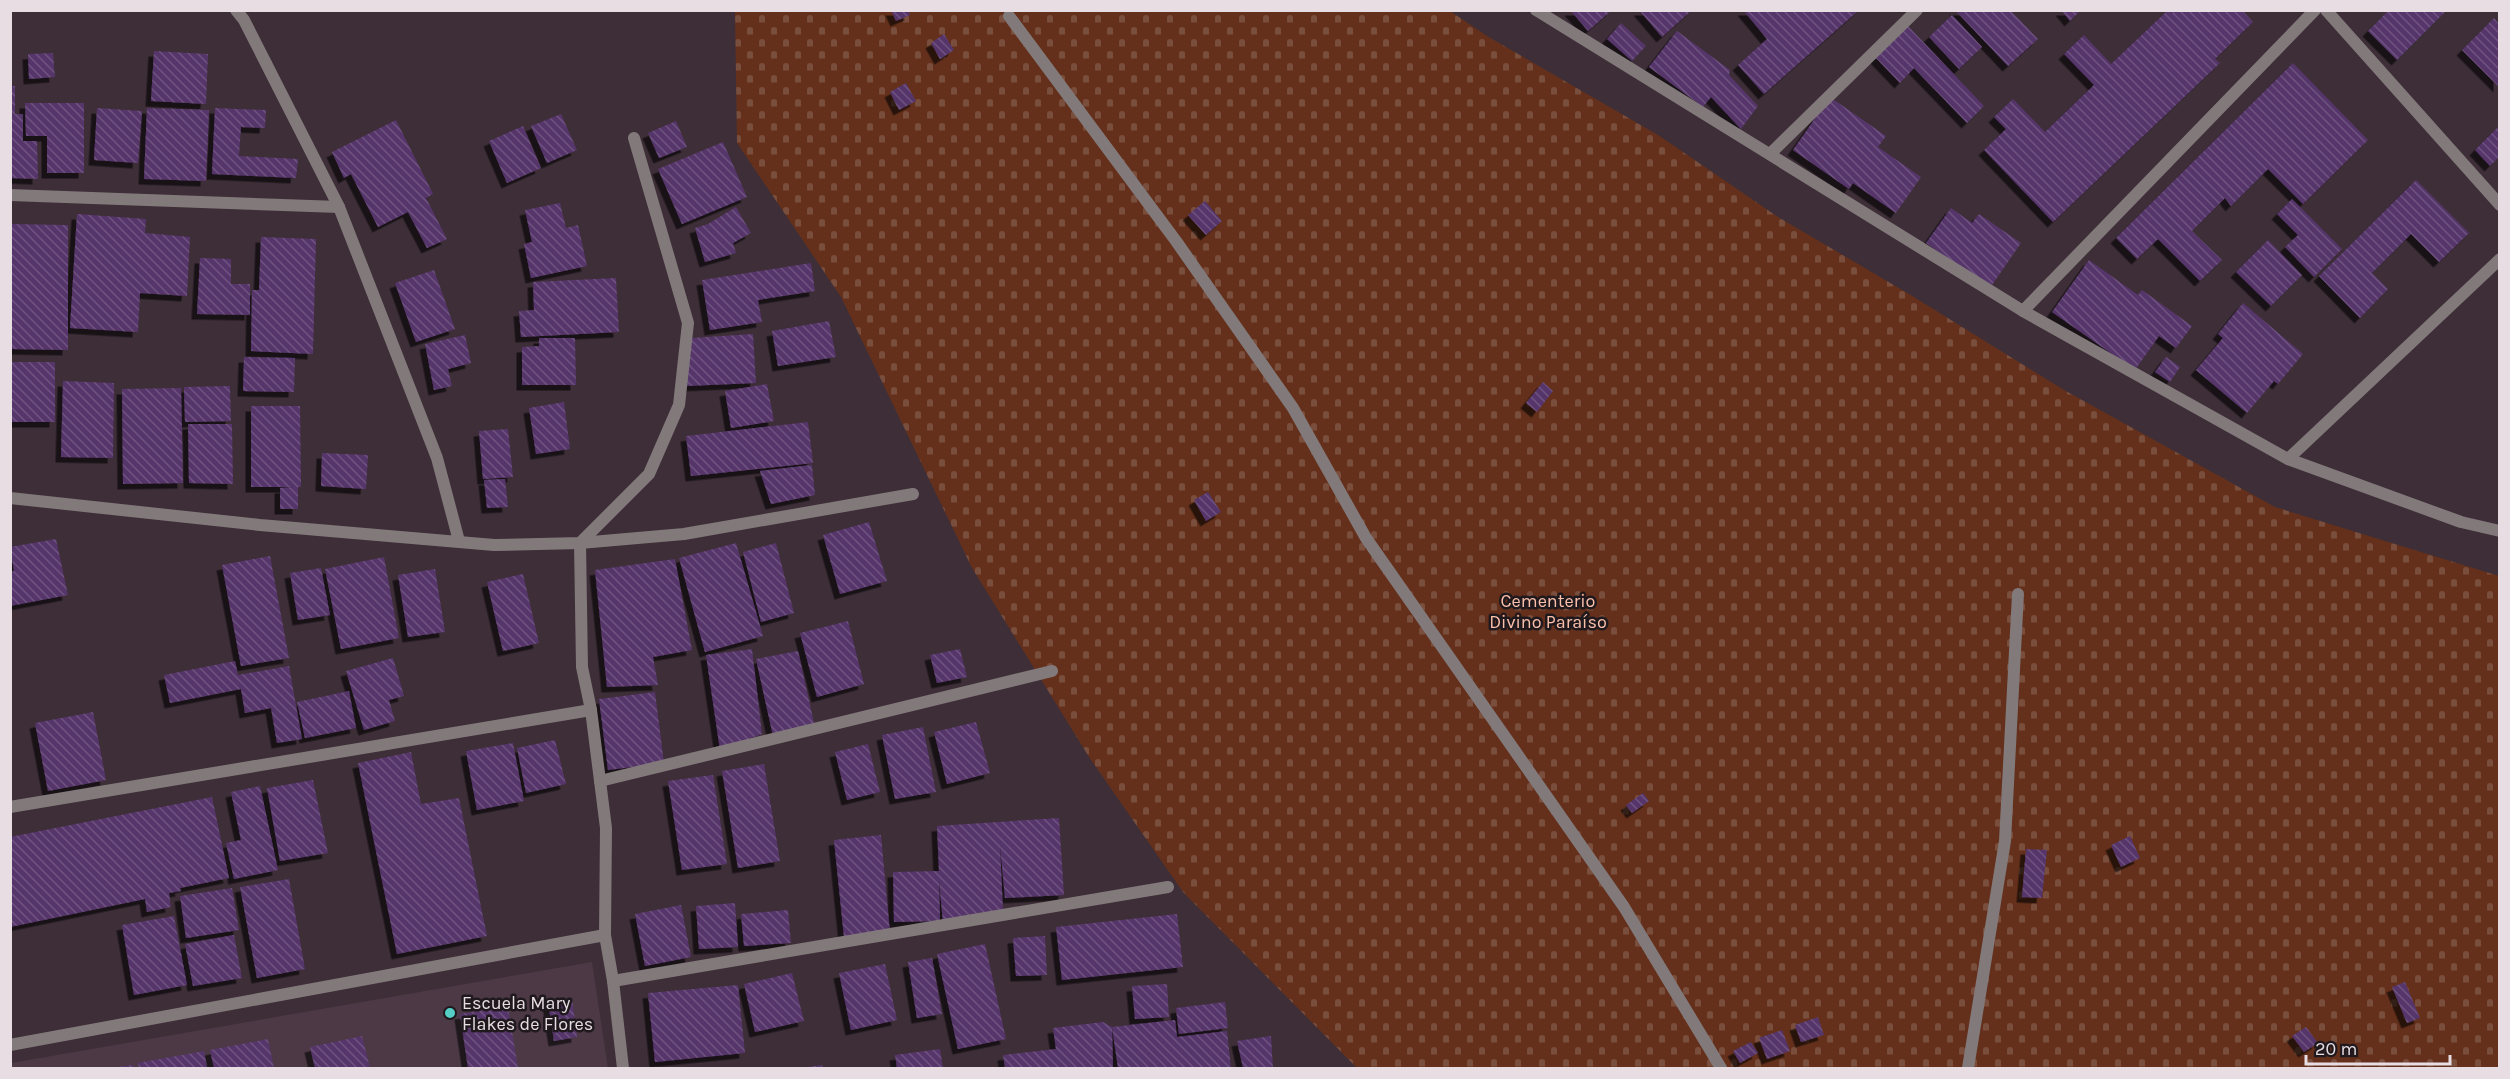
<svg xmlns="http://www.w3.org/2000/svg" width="2510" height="1079" font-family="Karla,sans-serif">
<defs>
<pattern id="cemetery-stones" width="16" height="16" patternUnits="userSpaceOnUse" patternTransform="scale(1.5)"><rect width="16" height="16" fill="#64301b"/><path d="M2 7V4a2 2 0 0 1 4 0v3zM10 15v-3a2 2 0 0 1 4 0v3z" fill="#7a4e3c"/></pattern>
<pattern id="building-back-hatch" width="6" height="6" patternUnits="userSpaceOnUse" patternTransform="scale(1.5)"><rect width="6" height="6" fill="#56356b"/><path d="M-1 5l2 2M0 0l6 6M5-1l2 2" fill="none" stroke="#6e5280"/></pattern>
<filter id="shadow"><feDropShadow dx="-5.5" dy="5.5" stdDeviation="0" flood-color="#0009"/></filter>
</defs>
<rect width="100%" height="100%" fill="#3d2e37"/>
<!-- built -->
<path fill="#4c3945" d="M592,962L608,1068H11V1063Z"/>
<!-- cemetery -->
<path fill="url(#cemetery-stones)" d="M735,11H1450L1487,36L1658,135L1778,217L1909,294L2064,390L2275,507L2499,576V1068H1357L1183,892L1089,757L972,568L841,297L737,143Z"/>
<!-- building -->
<g fill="url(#building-back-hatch)" filter="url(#shadow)">
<path d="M891,10H908L910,15L896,21Z"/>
<path d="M1570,10H1612L1588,31Z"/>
<path d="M1639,10H1692L1662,37Z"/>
<path d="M1743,10H1859L1764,94L1738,65L1767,39Z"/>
<path d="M1955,10H2010L2038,39L2008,66Z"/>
<path d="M2061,10H2081L2070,21Z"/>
<path d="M2168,10L2172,13L2175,10H2242L2253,22L2215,59L2220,63L2053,222L1984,150L2006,129L1994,117L2013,99L2045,132L2094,85L2064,54L2084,35L2111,64Z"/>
<path d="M2389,10H2443L2445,12L2397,60L2368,31Z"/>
<path d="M1952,15L1982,47L1959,69L1929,37Z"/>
<path d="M2494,18L2499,24V87L2462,50Z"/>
<path d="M1621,23L1646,46L1632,61L1607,39Z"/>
<path d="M1908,26L1984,106L1967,123L1914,68L1900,83L1875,57Z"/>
<path d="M1677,31L1730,70L1729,75L1758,106L1741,129L1711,97L1703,107L1649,67Z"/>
<path d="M944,34L954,50L940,59L931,43Z"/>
<path d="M154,51L208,54L206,104L151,101Z"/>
<path d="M53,53L55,77L29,79L28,54Z"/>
<path d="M2293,63L2368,140L2303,204L2268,169L2231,206L2225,198L2192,231L2222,260L2200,281L2158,239L2137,259L2116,238Z"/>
<path d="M906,83L916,101L899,110L890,92Z"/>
<path d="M10,86H15V114H23V141H37L38,179L10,178Z"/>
<path d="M1830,97L1886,136L1878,147L1921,177L1896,213L1853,183L1849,189L1793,150Z"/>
<path d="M25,103H84V173H47V136H26Z"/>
<path d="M97,108L142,111L138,163L94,160Z"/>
<path d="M147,108L209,110L206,181L144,179Z"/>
<path d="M215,108L266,110L265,128L241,127L239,156L298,159L296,178L212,174Z"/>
<path d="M561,114L577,150L547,163L531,126Z"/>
<path d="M396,120L433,194L426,198L447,239L427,248L408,212L378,227L351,174L344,178L332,152Z"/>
<path d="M676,121L687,147L659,158L648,133Z"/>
<path d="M523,126L541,168L507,183L489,141Z"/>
<path d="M2499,126V157L2490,166L2475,150Z"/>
<path d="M723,142L747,197L682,224L658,169Z"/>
<path d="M2416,180L2469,233L2439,262L2411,234L2372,273L2388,289L2360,318L2319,276Z"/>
<path d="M2292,199L2342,249L2314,277L2285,247L2298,235L2277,214Z"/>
<path d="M1205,201L1222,221L1206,235L1188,215Z"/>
<path d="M560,203L566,228L578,225L587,266L531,278L524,244L532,242L525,210Z"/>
<path d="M736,207L751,233L733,243L736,253L705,262L695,228L708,224Z"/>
<path d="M1951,208L1972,223L1979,214L2021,243L1990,288L1926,243Z"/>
<path d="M77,214L146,219L145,233L190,237L187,296L140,293L138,332L70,328Z"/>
<path d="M10,224L68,225V350L10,349Z"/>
<path d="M261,237L316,239L313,354L251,351L252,290H259Z"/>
<path d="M2268,240L2302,275L2271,306L2236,272Z"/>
<path d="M200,258L231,259V284H250V315L197,314Z"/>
<path d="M2089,260L2138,295L2142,290L2192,326L2176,348L2159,336L2135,370L2052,312Z"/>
<path d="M811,263L815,291L758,300L762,322L710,330L702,280Z"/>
<path d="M434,270L455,329L416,342L395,283Z"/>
<path d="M616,278L619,332L521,337L519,311L534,310L533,282Z"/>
<path d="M2243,303L2303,354L2278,384L2274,381L2247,413L2196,370L2223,338L2218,334Z"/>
<path d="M829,321L836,357L778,366L772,331Z"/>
<path d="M753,334L756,383L686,386L691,338Z"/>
<path d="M465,335L471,363L448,369L452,386L434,390L425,344Z"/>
<path d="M539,338H575L576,385H522V347L539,346Z"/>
<path d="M244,357L295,358L294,392L243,391Z"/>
<path d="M2166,357L2180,367L2170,382L2155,372Z"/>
<rect x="12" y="362" width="43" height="60"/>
<path d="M63,381L114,383L113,458L61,457Z"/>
<path d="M1543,382L1553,391L1537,412L1526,403Z"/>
<path d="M767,384L774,421L731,428L725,391Z"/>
<path d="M230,386L231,421L185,422L184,387Z"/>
<path d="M181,388L183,483L123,484L122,389Z"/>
<path d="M564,402L570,449L536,454L529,408Z"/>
<path d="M251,406H300L301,487H298V509H280V488L294,487H251Z"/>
<path d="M808,422L813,463L691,476L686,436Z"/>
<path d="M188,424H232L233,484L189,483Z"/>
<path d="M508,429L513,477L483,479L479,431Z"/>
<path d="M322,453L368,455L366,489L321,486Z"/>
<path d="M812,465L815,495L771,504L760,471Z"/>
<path d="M505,479L508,507L487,508L484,480Z"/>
<path d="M1208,492L1221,512L1206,521L1194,500Z"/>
<path d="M869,522L887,581L840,594L823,535Z"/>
<path d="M56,539L68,595L10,606V572L14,571L10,547Z"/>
<path d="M736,543L763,636L705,652L679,558Z"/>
<path d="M776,543L794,613L761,622L743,552Z"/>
<path d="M270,556L289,658L241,666L222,565Z"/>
<path d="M384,557L399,638L341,649L325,569Z"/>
<path d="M675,559L692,650L653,657L658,685L607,687L595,570Z"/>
<path d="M321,568L330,615L298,620L290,573Z"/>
<path d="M435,569L445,632L408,637L398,575Z"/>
<path d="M523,574L539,643L503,651L487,582Z"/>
<path d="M848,621L864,684L817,697L800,633Z"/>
<path d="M752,649L762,734L720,750L706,655Z"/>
<path d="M960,649L967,677L937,683L930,655Z"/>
<path d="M798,651L815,727L773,736L756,659Z"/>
<path d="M393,658L404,696L389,700L395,721L364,730L346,671Z"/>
<path d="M235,661L238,675L289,666L302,739L277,743L271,708L245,713L241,689L170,703L164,675Z"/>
<path d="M349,691L356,728L305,738L297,702Z"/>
<path d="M655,692L664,763L608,770L599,699Z"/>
<path d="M93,712L106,780L48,791L35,723Z"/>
<path d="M976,722L990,773L947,784L934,732Z"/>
<path d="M923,727L936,792L895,799L882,735Z"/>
<path d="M555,740L566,784L526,793L517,748Z"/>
<path d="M513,743L524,801L477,810L466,751Z"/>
<path d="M868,744L880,792L847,800L835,752Z"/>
<path d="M411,752L421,804L459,798L487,936L397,954L358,763Z"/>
<path d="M764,764L780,861L738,868L722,771Z"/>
<path d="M713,775L727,864L682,870L668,781Z"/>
<path d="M313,780L328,853L280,861L267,788Z"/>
<path d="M260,786L278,870L234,879L226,843L241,840L231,792Z"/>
<path d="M1643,793L1649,801L1632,813L1626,805Z"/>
<path d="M212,797L229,878L180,888L181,891L169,893L171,907L147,912L145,899L10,927V837Z"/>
<path d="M1059,818L1064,895L1005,898L1000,845L1003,912L943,923L939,880L940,921L894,922L893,872L939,871L937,826Z"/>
<path d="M881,835L890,933L844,937L834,840Z"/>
<path d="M2130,836L2140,858L2121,867L2111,845Z"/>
<path d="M2026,849L2047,850L2042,898L2022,897Z"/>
<path d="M289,879L305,969L257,978L240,887Z"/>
<path d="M232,888L239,930L186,938L180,896Z"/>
<path d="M735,903L738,947L699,949L696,906Z"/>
<path d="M681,905L691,957L645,966L635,914Z"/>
<path d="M788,910L791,943L744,946L741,914Z"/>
<path d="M1177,914L1183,967L1062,980L1056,927Z"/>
<path d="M174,916L187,985L134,995L122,925Z"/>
<path d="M234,935L242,978L193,986L185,944Z"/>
<path d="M1045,936L1047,975L1016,976L1013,938Z"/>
<path d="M985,944L1006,1039L958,1049L937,954Z"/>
<path d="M932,958L942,1014L917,1018L908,962Z"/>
<path d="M885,964L897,1020L851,1030L839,973Z"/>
<path d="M792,973L804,1021L755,1032L744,984Z"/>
<path d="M2405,982L2420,1018L2407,1023L2392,987Z"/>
<path d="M1167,984L1169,1017L1135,1019L1132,986Z"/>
<path d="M738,985L745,1053L655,1062L648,993Z"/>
<path d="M572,998L577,1037L554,1041L548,1002Z"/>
<path d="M1225,1002L1228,1028L1179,1034L1176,1008Z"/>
<path d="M508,1007L518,1068H468L460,1014Z"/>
<path d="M1818,1017L1824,1035L1801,1042L1795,1025Z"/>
<path d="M1175,1020L1177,1037L1227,1031L1231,1068H1118L1112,1027L1113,1068H1005L1003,1055L1056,1049L1053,1028L1103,1022L1112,1027Z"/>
<path d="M2306,1027L2318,1043L2304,1052L2292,1036Z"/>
<path d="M1782,1030L1790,1051L1767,1059L1759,1038Z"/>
<path d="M362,1036L370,1068H315L310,1047Z"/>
<path d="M1271,1036L1273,1068H1243L1237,1041Z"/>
<path d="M268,1039L274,1068H214L210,1050Z"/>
<path d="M1751,1042L1758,1053L1740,1063L1733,1051Z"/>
<path d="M940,1049L943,1068H897L895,1055Z"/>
<path d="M204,1051L207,1068H139L138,1063Z"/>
<path d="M133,1065L134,1068H118V1067Z"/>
<path d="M822,1065L823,1068H807V1067Z"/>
</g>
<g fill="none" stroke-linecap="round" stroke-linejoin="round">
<!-- service -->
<g stroke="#82797a" stroke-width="12">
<path d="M1009,16L1176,241L1293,408L1366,538L1624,907L1721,1068"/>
<path d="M1968,1068L2005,841L2018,594"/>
</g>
<!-- minor -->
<g stroke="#82797a" stroke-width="12">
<path d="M236,10L244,20L339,207L437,458L459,541"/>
<path d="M1536,10L2023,311L2288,459L2461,522L2500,531"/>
<path d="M2326,10L2500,205"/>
<path d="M1770,154L1917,10"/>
<path d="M10,195L339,207"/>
<path d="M2023,311L2315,10"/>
<path d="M2288,459L2500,259"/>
<path d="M10,498L260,525L494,545L580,543L684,534L913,494"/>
<path d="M600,781L1052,671"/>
<path d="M10,807L591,710"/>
<path d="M605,935L606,828L591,710L582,667L580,543L649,474L679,405L688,323L634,138"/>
<path d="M613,981L1168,887"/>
</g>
<!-- tertiary -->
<path stroke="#82797a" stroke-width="12" d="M10,1045L605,935L613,981L623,1068"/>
</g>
<!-- markers -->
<circle fill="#55cec5" stroke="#1f191d" stroke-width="2" cx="450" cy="1013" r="6"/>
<g text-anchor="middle" stroke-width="5" stroke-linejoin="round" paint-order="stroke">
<!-- park labels -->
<g font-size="18" fill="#fbc0aa" stroke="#1f191d">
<text x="1548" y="607">Cementerio<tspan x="1548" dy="21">Divino Paraíso</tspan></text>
</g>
<!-- poi labels -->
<g font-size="18" fill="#e7dde3" stroke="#1f191d" text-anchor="start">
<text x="462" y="1009">Escuela Mary<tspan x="462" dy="21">Flakes de Flores</tspan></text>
</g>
</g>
<!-- border -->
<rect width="2510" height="1079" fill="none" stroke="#e7dde3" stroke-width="24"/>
<!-- scale -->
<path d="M2306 1055v9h144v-9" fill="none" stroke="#e7dde3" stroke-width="3"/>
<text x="2315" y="1055" font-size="18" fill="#e7dde3" stroke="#1f191d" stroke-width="4.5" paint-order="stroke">20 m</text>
</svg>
